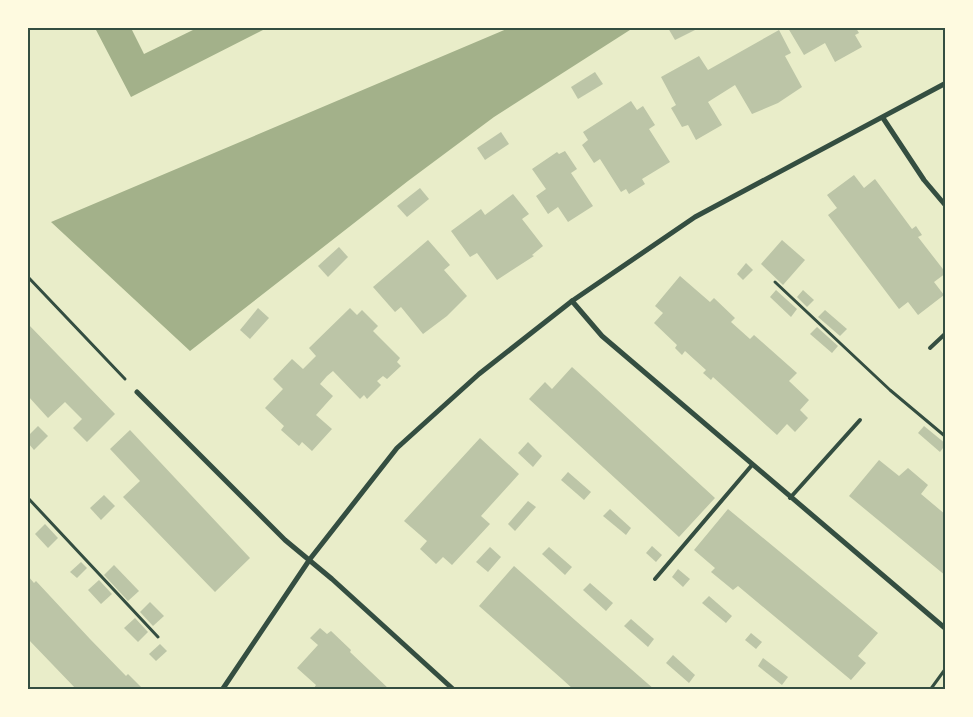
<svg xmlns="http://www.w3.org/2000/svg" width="973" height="717" font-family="'Public Sans',sans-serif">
<rect width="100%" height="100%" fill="#e9edc9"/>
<!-- water -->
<g fill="#a3b18a">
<path d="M95,28H131L144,54L197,28H267L131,97Z"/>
<path d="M509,28H633L494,117L408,181L190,351L51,222Z"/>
</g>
<!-- building -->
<g fill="#bcc5a7">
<path d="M668,28H699L675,40Z"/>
<path d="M788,28H856L859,33L855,35L862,47L835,62L825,43L804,55Z"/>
<path d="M779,30L791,53L785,56L802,87L778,103L752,114L735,85L708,102L722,125L696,140L688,125L682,127L671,108L676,105L661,77L699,56L708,70Z"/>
<path d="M595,72L603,84L578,99L571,87Z"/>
<path d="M631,101L637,110L643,106L655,125L649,129L670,162L642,179L645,184L629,194L626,189L621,192L600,159L594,163L582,145L588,140L583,132Z"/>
<path d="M501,132L509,144L485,160L477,148Z"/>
<path d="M565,151L577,169L571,173L593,206L568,222L558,207L548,214L536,196L546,189L532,169L557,152L559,154Z"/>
<path d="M854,175L864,188L875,179L912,229L916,226L922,235L918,237L946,273L934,282L944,295L918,315L908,302L899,309L828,215L837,208L827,195Z"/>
<path d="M420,188L429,199L407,217L397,206Z"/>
<path d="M513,194L529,214L522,219L543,246L532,255L534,256L497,280L477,253L470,257L451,231L481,209L485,215Z"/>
<path d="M428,240L450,265L444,270L467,296L447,316L423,334L401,307L395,312L373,287Z"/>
<path d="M782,240L805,260L783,285L761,264Z"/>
<path d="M339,247L348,257L328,277L318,266Z"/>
<path d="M746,263L753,270L743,280L737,274Z"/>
<path d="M680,276L710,302L714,298L735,318L731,322L750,339L754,335L797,373L789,381L809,400L800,410L808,418L795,432L787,424L777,435L713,377L711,380L703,373L706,370L685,351L682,355L675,348L677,345L654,323L663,313L655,306Z"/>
<path d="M776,290L797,309L791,317L770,297Z"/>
<path d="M803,290L814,300L807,307L797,297Z"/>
<path d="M258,308L269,318L250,339L240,330Z"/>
<path d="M350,308L357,315L362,310L378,326L373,331L400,358L397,362L401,366L387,379L383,376L377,381L381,385L367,399L364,395L360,399L333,371L327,376L320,384L333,396L316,415L332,429L312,451L302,442L299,446L281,430L284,426L265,408L283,389L273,379L292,359L303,369L316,356L309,348Z"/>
<path d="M825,310L847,329L840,336L818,317Z"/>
<path d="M28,324L115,414L87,442L73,428L82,419L65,402L48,418L28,396Z"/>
<path d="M817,327L838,346L832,353L810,334Z"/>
<path d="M572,367L715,498L679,537L529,399L545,382L552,389Z"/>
<path d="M38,426L48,436L34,450L28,443V436Z"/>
<path d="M924,426L946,444L940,452L918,433Z"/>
<path d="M130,430L250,558L215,592L123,497L140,481L110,449Z"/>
<path d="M480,438L519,474L481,516L490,524L452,565L443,557L436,564L420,549L427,541L404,521Z"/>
<path d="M528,442L542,456L533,467L518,453Z"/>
<path d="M879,460L899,476L908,468L928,485L921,494L946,515V576L849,496Z"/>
<path d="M568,472L591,492L584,500L561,480Z"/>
<path d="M104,495L115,506L101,520L90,508Z"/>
<path d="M528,501L536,507L515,531L508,524Z"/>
<path d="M610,509L631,528L626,535L603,516Z"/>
<path d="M728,509L878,633L858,656L866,663L851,680L738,586L733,590L711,572L715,568L694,550Z"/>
<path d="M45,524L58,538L48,548L35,534Z"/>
<path d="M652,546L662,555L656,562L646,553Z"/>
<path d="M490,547L501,557L488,572L476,562Z"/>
<path d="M549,547L572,567L565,575L542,554Z"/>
<path d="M81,562L87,568L77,578L70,572Z"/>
<path d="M114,565L139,591L128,601L104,575Z"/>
<path d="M514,566L576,621L655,690H574L562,679L479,606Z"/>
<path d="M678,569L690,579L683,587L672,577Z"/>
<path d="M28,576L34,583L36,581L90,639L126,676L128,674L144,690H77L28,639Z"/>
<path d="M99,580L112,594L101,604L88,590Z"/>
<path d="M590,583L613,603L606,611L583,590Z"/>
<path d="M709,596L732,616L726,623L702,603Z"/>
<path d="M150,602L164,616L153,626L140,612Z"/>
<path d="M135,618L148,632L138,642L124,628Z"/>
<path d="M631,619L654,639L648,647L624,626Z"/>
<path d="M320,628L327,634L331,631L351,650L350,652L390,690H317L314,688L316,685L297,668L318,645L310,638Z"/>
<path d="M751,633L762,642L756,649L745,640Z"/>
<path d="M160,644L167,651L156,661L149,654Z"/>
<path d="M673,655L695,675L689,683L666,663Z"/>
<path d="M763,658L788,677L782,685L758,666Z"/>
</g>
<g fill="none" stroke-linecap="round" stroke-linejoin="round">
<!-- path -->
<g stroke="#344e41" stroke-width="3">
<path d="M28,277L125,379"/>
<path d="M775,282L890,390L946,437"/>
<path d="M28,498L158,637"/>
<path d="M930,690L946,668"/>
</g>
<!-- service -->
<g stroke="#344e41" stroke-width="4">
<path d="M930,348L946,333"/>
<path d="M790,498L860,420"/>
<path d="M655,579L752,465"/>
</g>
<!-- minor -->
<g stroke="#344e41" stroke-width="5">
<path d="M883,118L924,180L946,206"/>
<path d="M572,301L602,336L946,629"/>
<path d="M137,392L285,540L332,579L454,690"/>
<path d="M222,690L310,559L397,448L479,374L572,301L695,217L946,83"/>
</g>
</g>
<!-- border -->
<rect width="973" height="717" fill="none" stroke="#fefae0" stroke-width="58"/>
<rect x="29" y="29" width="915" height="659" fill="none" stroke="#344e41" stroke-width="2"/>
</svg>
